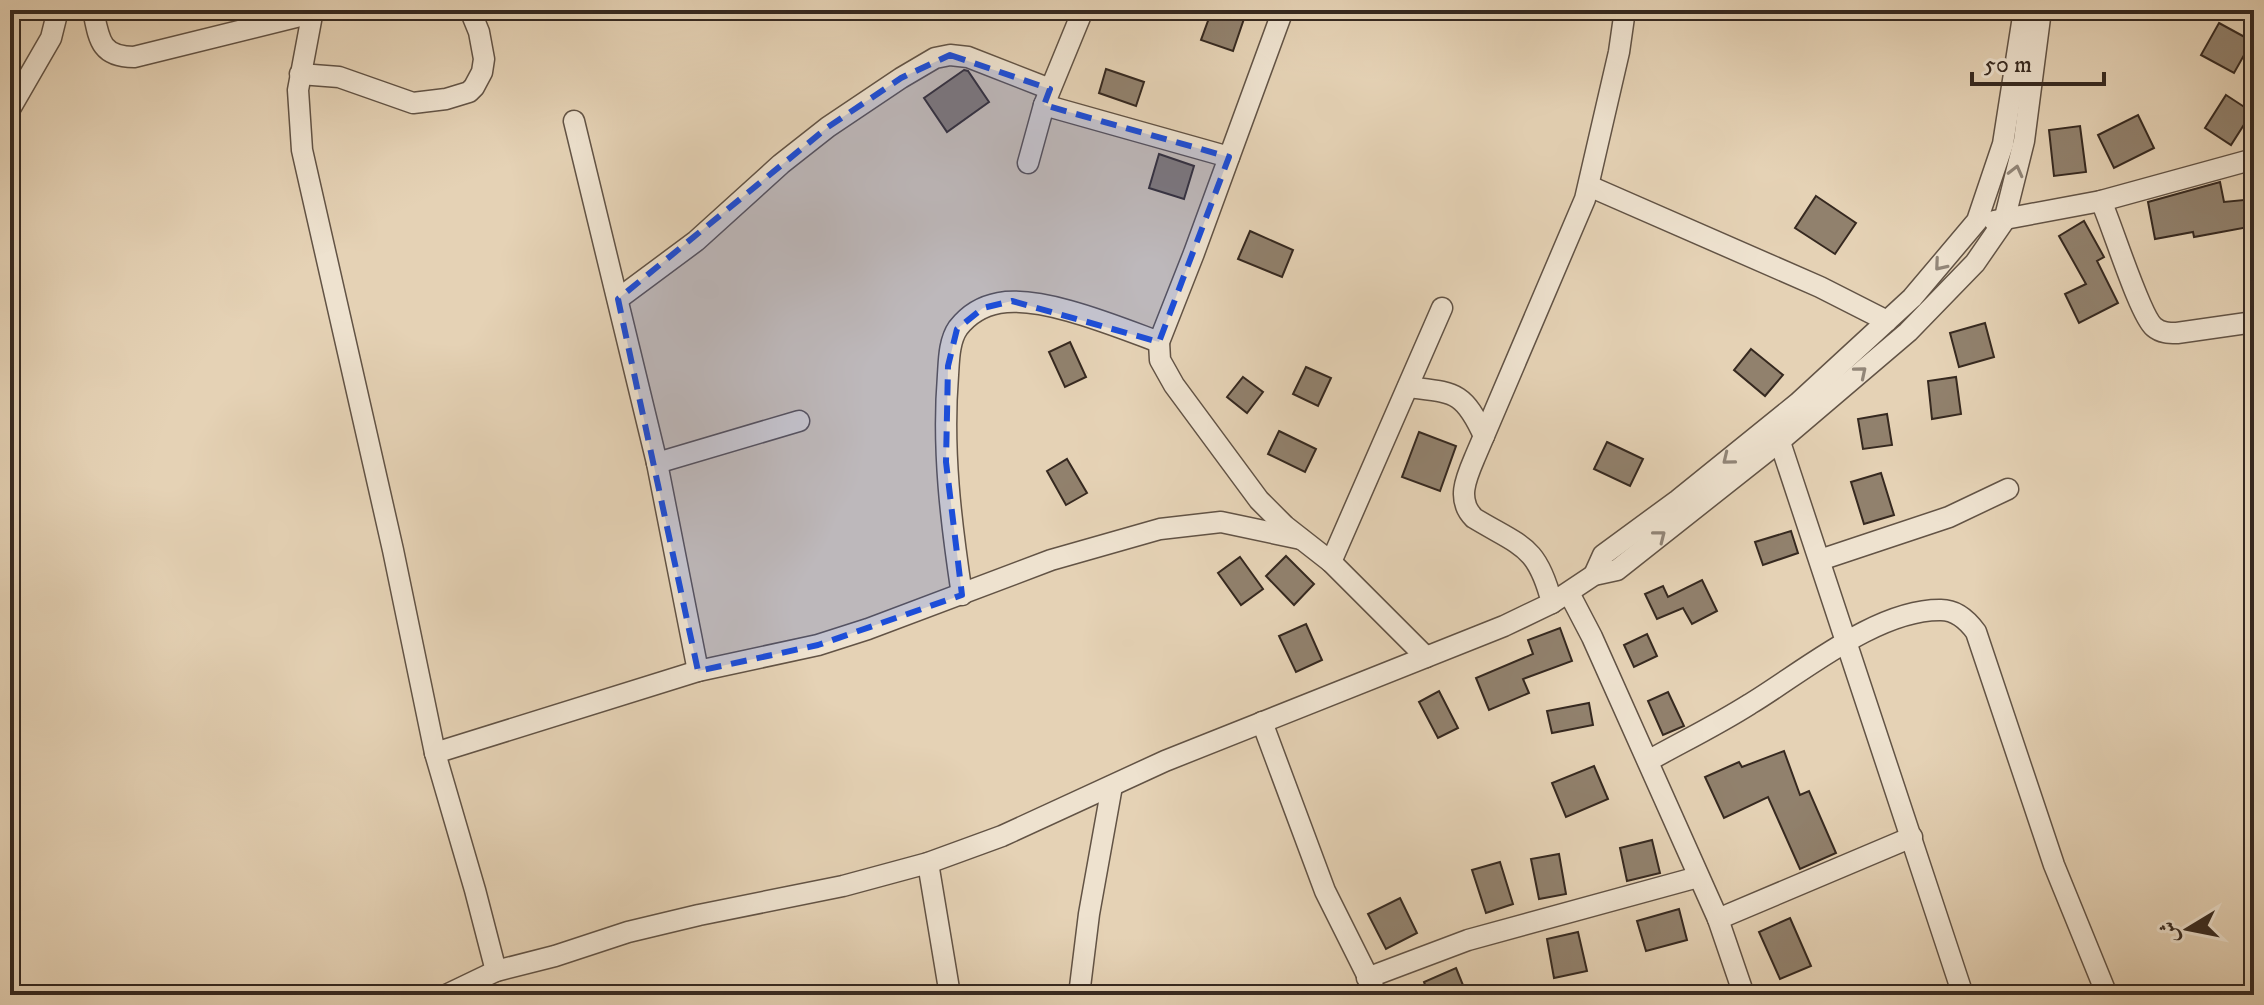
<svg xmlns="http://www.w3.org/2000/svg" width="2264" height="1005" font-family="'IM FELL DW Pica',Amiri,serif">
<rect width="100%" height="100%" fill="#e5d2b5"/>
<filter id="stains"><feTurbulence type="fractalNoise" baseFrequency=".0025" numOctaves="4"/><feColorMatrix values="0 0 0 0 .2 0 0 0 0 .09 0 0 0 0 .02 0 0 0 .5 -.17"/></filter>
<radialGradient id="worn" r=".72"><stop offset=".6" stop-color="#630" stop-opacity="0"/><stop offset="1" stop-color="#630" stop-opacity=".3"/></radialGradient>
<!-- building -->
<g fill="#91816d" stroke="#362920" stroke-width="2">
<path d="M1212,10H1247L1233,51L1201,40Z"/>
<path d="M2219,23L2252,41L2234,73L2201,55Z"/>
<path d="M1106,69L1144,82L1136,106L1099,93Z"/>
<path d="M964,70L968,71L989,102L947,132L924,98Z"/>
<path d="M2226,95L2252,112L2231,145L2205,128Z"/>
<path d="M2138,115L2154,148L2114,168L2098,135Z"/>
<path d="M2080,126L2086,172L2054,176L2049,130Z"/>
<path d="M1159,154L1194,166L1184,199L1149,188Z"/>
<path d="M2220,182L2224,202L2254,199V226L2194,237L2193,232L2155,239L2148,202Z"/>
<path d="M1816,196L1856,223L1835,254L1795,228Z"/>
<path d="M2084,221L2104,257L2097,261L2118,303L2079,323L2065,294L2086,284L2059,236Z"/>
<path d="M1250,231L1293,250L1282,277L1238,259Z"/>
<path d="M1985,323L1994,357L1959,367L1950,333Z"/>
<path d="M1070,342L1086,377L1065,387L1049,352Z"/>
<path d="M1751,349L1783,375L1765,396L1734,370Z"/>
<path d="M1306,367L1331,378L1318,406L1293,394Z"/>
<path d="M1243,377L1263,392L1247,413L1227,397Z"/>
<path d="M1956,377L1961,414L1932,419L1928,381Z"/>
<path d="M1887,414L1892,445L1863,449L1858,419Z"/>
<path d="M1279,431L1316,449L1305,472L1268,454Z"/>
<path d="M1419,432L1456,446L1440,491L1402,477Z"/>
<path d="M1607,442L1643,459L1630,486L1594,469Z"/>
<path d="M1067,459L1087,493L1066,505L1047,471Z"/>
<path d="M1881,473L1894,515L1864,524L1851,482Z"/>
<path d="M1791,531L1798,553L1763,565L1755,542Z"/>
<path d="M1286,556L1314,584L1294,605L1266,576Z"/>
<path d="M1240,557L1263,589L1241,605L1218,573Z"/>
<path d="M1702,580L1717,611L1692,624L1683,608L1657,619L1645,594L1663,586L1668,597Z"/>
<path d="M1306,624L1322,660L1296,672L1279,636Z"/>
<path d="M1560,628L1572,661L1523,679L1529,693L1489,710L1476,678L1533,654L1528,640Z"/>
<path d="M1647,634L1657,656L1634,667L1624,645Z"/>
<path d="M1439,691L1458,728L1438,738L1419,702Z"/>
<path d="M1668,692L1684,726L1663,735L1648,701Z"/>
<path d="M1589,703L1593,725L1552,733L1547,711Z"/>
<path d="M1784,751L1800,795L1809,791L1836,853L1800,869L1768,797L1724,818L1705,777L1739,762L1742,767Z"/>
<path d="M1594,766L1608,799L1566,817L1552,783Z"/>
<path d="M1652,840L1660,873L1627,881L1620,848Z"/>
<path d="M1559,854L1566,894L1539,899L1531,859Z"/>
<path d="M1500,862L1513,904L1486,913L1472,870Z"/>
<path d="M1400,898L1417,933L1386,949L1368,914Z"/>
<path d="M1679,909L1687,940L1646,951L1637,921Z"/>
<path d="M1790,918L1811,966L1780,979L1759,932Z"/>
<path d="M1578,932L1587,971L1554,978L1547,939Z"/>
<path d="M1456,968L1467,995H1429L1424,982Z"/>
</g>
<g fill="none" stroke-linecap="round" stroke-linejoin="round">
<!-- minor casing -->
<g stroke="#625345" stroke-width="23">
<g id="minor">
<path d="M93,10C99,39 100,57 134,57L312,13"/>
<path d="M313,10L298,90L302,150L393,550L435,753L475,890L496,971"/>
<path d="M1283,10L1194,253L1159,342L1160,360L1174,385L1259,500L1285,526L1331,562L1426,657"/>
<path d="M300,74L339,77L413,103L446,99L469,92L474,87L482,72L484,59L479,32L470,10"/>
<path d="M1044,105L1229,157"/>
<path d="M10,109L51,38L58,10"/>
<path d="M574,121L657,463L698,671"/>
<path d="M1028,163L1044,105L1083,10"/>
<path d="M1589,186L1820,287L1887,321"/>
<path d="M2101,201C2112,225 2140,316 2154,327C2161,333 2169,333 2177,333L2254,322"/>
<path d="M1994,221L2101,201L2254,159"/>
<path d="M618,299L696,241L781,164L828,127L901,78L935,58L950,55L968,57L1050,89"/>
<path d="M1408,387C1454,393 1463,390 1484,436"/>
<path d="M1776,430L1963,995"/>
<path d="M657,463L799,421"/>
<path d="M1820,560L1949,517L2008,489"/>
<path d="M1331,562L1442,308"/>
<path d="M1594,575L1603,555L1678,500L1798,403L1912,298L1977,221L2003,144L2024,10"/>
<path d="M1569,593L1592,637L1718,919L1744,995"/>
<path d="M962,595C951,522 942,450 948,375C949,360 949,341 958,328C968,315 983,306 999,303C1042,295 1118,327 1159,342"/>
<path d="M1552,603C1537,545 1522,547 1474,518C1456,500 1466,478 1475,457L1585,199L1619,52L1625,10"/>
<path d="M1262,722L1325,891L1377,995"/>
<path d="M435,753L698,671L818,645L868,629L1051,560L1160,529L1221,522L1301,539"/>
<path d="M1648,761C1682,742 1717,725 1750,704C1803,672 1877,609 1941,610C1956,610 1968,621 1976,632L2054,865L2107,995"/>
<path d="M928,863L950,995"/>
<path d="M1718,919L1912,837"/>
<path d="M1367,978L1468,940L1698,877"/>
<path d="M446,995L496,971L555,956L628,932L699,915L843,886L928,863L1002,836L1165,761L1504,626L1552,603L1594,575L1617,570L1780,441L1908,332L1975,263L2004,221L2024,141L2041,10"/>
<path d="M1079,995L1089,914L1112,786"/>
</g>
</g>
<!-- minor -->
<use href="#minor" stroke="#eee2cf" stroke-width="20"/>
</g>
<!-- one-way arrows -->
<defs><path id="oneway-chevron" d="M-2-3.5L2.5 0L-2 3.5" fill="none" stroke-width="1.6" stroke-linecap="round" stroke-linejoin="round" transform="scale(2)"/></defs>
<g stroke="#928678">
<use href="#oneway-chevron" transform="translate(2016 171) rotate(-76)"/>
<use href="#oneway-chevron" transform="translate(1940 265) rotate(130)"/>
<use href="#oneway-chevron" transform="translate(1861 372) rotate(-40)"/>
<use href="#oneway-chevron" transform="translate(1728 459) rotate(141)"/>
<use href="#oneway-chevron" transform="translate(1660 536) rotate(-38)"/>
</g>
<!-- marked area -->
<path fill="#1d4ed8" fill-opacity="0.2" stroke="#1d4ed8" stroke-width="6" stroke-dasharray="16 10" stroke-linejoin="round" d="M950,55L1050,89L1044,105L1229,157L1159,342L1012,301L983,308L957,329L948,366L946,462L962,595L818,645L698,671L618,299L828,127L901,78Z"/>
<!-- margin -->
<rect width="2264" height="1005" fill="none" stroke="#e5d2b5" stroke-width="40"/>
<rect x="12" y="12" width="2240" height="981" fill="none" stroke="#362920" stroke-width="4"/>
<rect x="20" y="20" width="2224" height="965" fill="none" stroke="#362920" stroke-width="2"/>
<!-- north arrow -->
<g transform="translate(2188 929) rotate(260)" stroke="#eee2cf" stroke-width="6" paint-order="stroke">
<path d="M0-6L14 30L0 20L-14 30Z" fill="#362920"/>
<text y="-12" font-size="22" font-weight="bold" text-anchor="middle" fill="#362920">ش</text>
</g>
<!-- scale -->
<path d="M1972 72v12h132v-12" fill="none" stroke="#362920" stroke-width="4"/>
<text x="1984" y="72" font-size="24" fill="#362920" stroke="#eee2cf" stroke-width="6" paint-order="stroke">50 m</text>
<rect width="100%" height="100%" filter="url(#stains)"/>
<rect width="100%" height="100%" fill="url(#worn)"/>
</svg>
